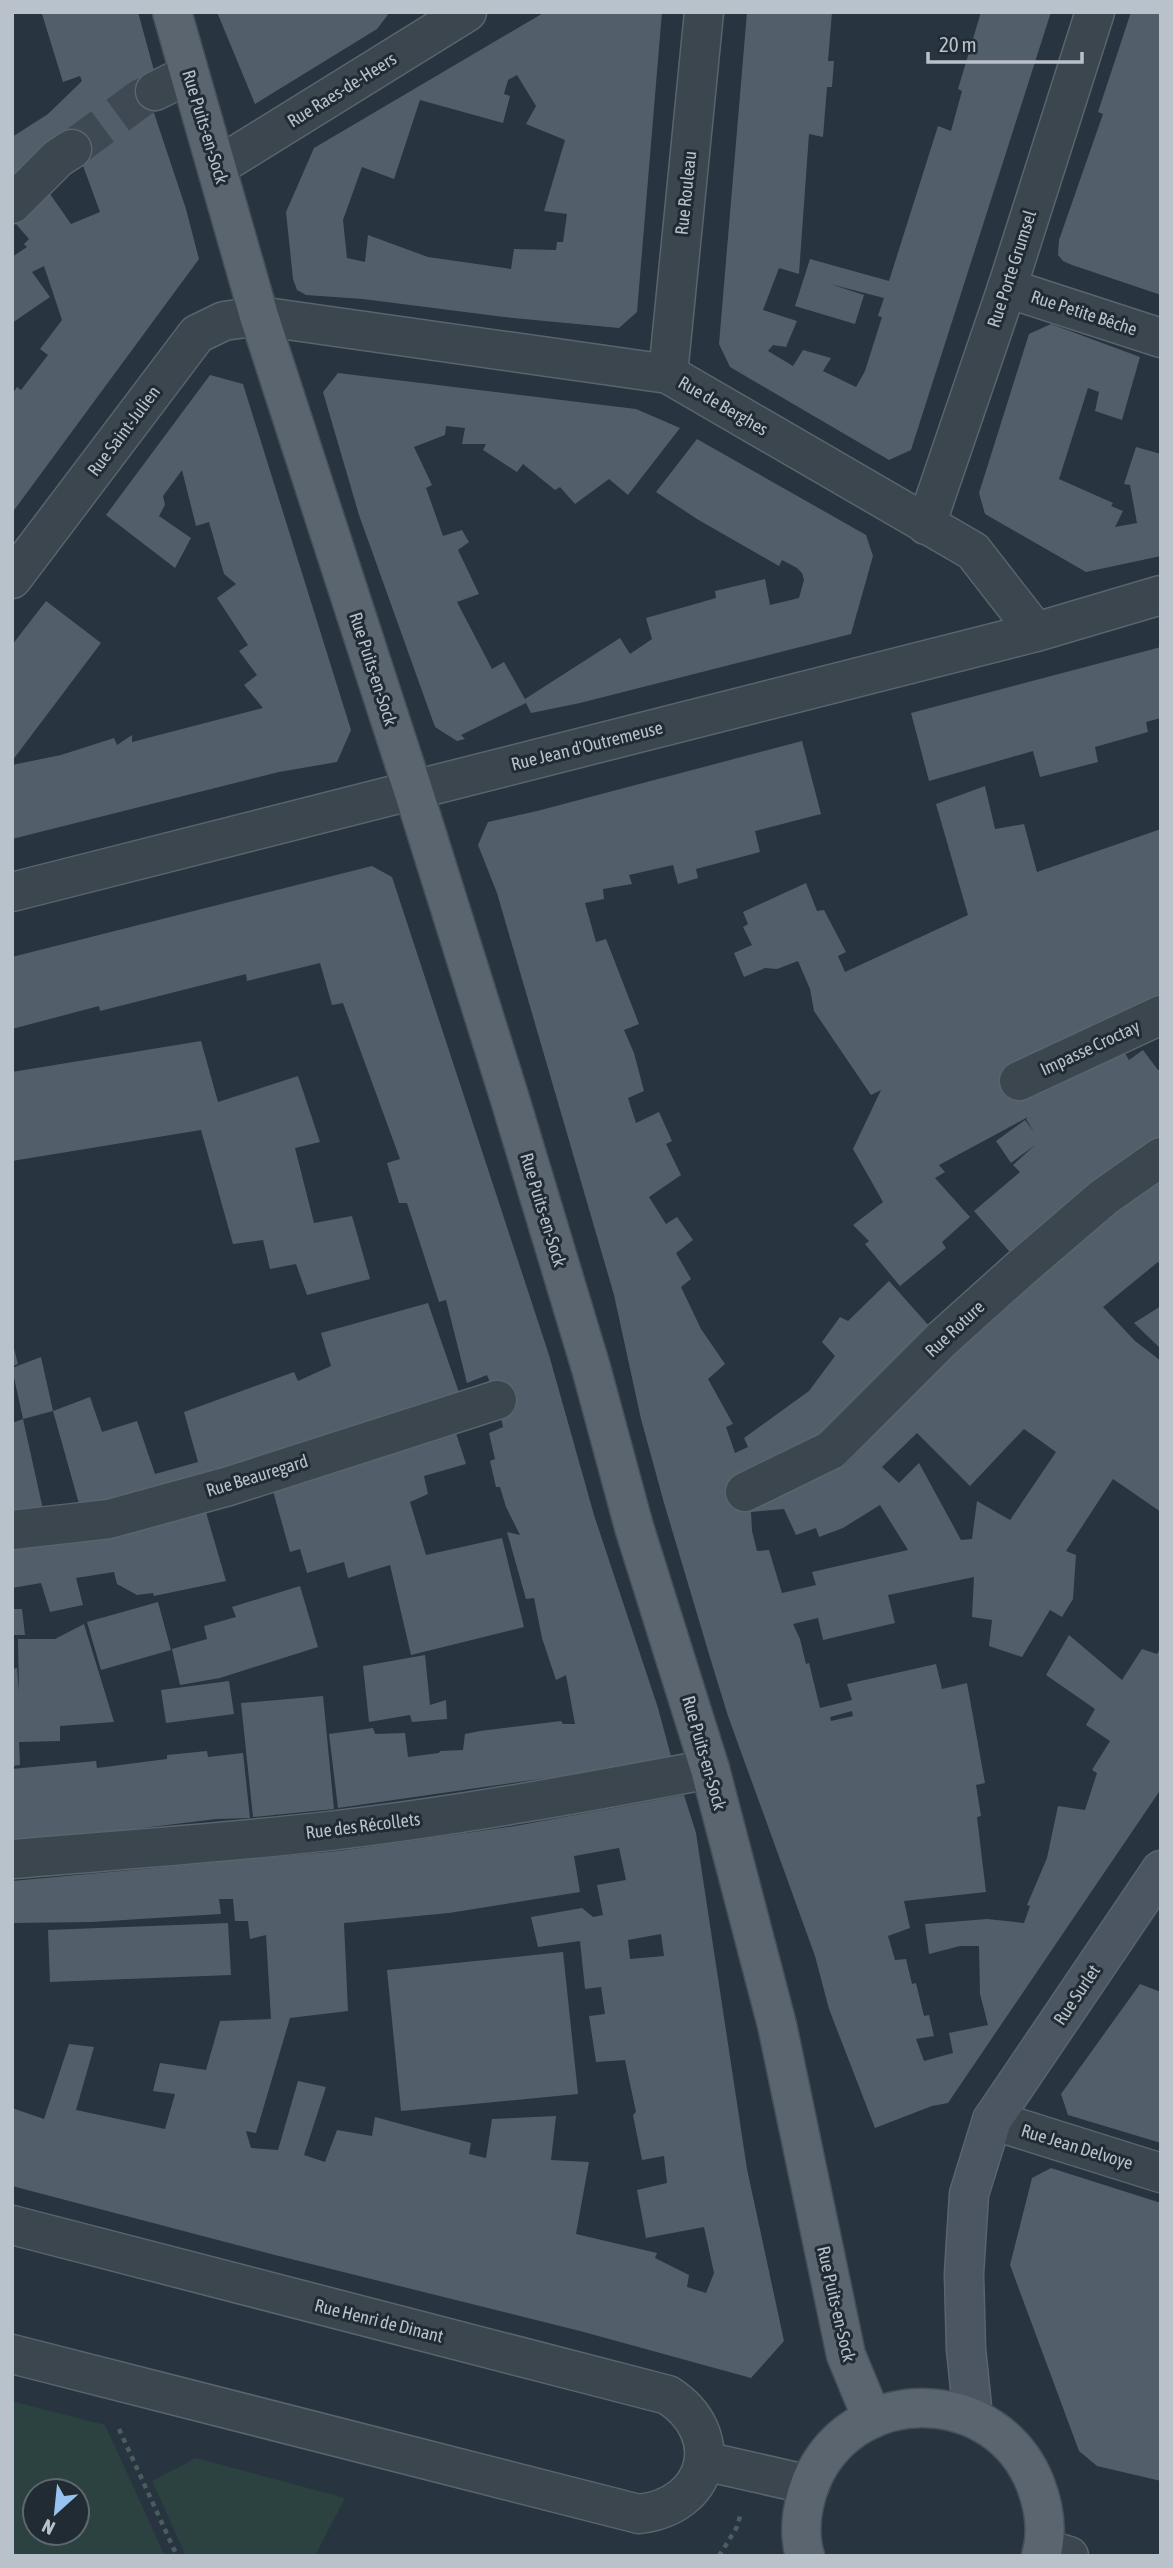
<svg xmlns="http://www.w3.org/2000/svg" width="1173" height="2568" font-family="'Asap Condensed',sans-serif">
<rect width="100%" height="100%" fill="#28343f"/>
<!-- green -->
<g fill="#2b4241" fill-rule="evenodd">
<path d="M12,2401L105,2425L165,2556H12ZM35,2491H77V2533H35Z"/>
<path d="M196,2458L345,2498L315,2556H186L152,2481Z"/>
</g>
<!-- building -->
<g fill="#525f6a" fill-rule="evenodd">
<path d="M46,12H138L156,78L154,113L186,209L199,259L12,513V394L17,387L21,390L48,355L40,349L62,320L44,266L32,272L50,297L12,323V257L27,247L24,244L29,239L16,224L50,194L71,224L100,212L82,163L12,181V137L48,114L82,81L80,76L63,82L42,14Z"/>
<path d="M217,12H390L377,29L255,104Z"/>
<path d="M545,12H662L637,312L619,328L504,317L363,299L306,295L297,290L293,279L286,212L314,148ZM517,75L536,106L526,124L565,140L544,211L567,214L563,242H557L556,250L514,249L511,269L428,257L368,235L365,262L347,258L343,220L362,167L394,179L420,100L503,123L510,96L504,94L508,80Z"/>
<path d="M747,12H832L828,61H834L832,87H827L823,137L809,134L799,274L779,268L763,310L797,321L786,347L773,345L768,351L793,366L803,350L831,358L823,371L856,387L865,371L882,317L878,316L884,298L830,284L864,295L855,324L795,306L810,259L889,281L938,126L951,131L962,91L958,89L981,12H1051L911,450L889,460L730,367L719,344Z"/>
<path d="M1131,12H1161V295L1072,265L1063,261L1058,255L1059,240L1103,114L1098,112Z"/>
<path d="M1051,324L1140,357L1122,420L1095,411L1099,392L1088,388L1059,479L1113,503L1111,506L1123,511L1115,527L1137,523L1130,485L1124,484L1136,447L1161,454V556L1086,572L985,514L979,493L1029,334Z"/>
<path d="M338,373L636,409L680,428L628,495L609,479L575,504L560,487L555,490L523,464L517,472L483,450L486,444H462L465,428L446,426L445,435L414,447L432,485L426,488L443,536L462,530L469,542L458,550L479,594L457,602L492,669L504,662L525,699L620,638L630,654L652,639L646,618L716,598L715,591L765,579L770,605L799,598L804,580L802,573L797,568L782,560L779,566L697,519L656,492L697,439L866,535L873,556L851,634L580,703L531,713L526,703L461,735L465,739L457,741L435,727L359,515L323,392Z"/>
<path d="M210,375L243,384L351,730L337,762L279,772L12,839V765L61,755L114,738L117,745L132,735V742L263,708L244,685L257,675L239,651L248,645L217,598L236,584L224,574L209,522L196,526L182,470L163,496L165,505L159,516L191,538L175,568L106,515Z"/>
<path d="M46,601L101,643L12,761V645Z"/>
<path d="M1161,647V718L1146,722L1148,732L1095,747L1098,762L1040,777L1033,751L929,781L911,713Z"/>
<path d="M802,741L821,814L755,831L760,852L696,869L698,878L678,884L673,865L629,875L632,884L603,889L604,899L585,903L596,942L606,939L639,1024L624,1030L634,1053L644,1091L628,1098L636,1123L659,1112L672,1141L666,1144L681,1175L649,1197L666,1224L677,1217L693,1240L676,1253L691,1279L681,1287L701,1329L725,1364L708,1379L733,1424L726,1427L735,1453L748,1447L744,1438L809,1391L835,1356L822,1342L840,1317L848,1321L889,1281L931,1328L825,1473L845,1465L1024,1281L1161,1174V1266L1158,1262L1103,1307L1135,1341L1161,1361V1512L1113,1479L1066,1551L1076,1555L1073,1599L1062,1617L1050,1610L1022,1657L989,1646L992,1620L972,1617L974,1577L888,1595L895,1623L823,1640L818,1618L793,1624L800,1639L806,1664L809,1663L820,1708L852,1700L847,1684L936,1664L942,1689L967,1683L985,1783L976,1785L981,1816L977,1817L986,1892L904,1901L910,1928L888,1936L895,1960L906,1959L912,1984L916,1983L924,2016L929,2015L934,2036L916,2039L924,2061L953,2053L949,2033L988,2025L980,1994L979,1946H960L929,1954L925,1924L987,1919L1024,1923L1030,1906L1027,1905L1047,1858L1058,1806L1085,1810L1097,1773L1092,1770L1110,1741L1086,1725L1095,1709L1046,1675L1069,1635L1122,1680L1142,1649L1157,1654L1161,1648V1789L948,2103L932,2106L875,2128L829,2009L815,1956L728,1716L712,1664L664,1503L641,1419L614,1295L497,893L478,845L488,822L537,811ZM1024,1429L1056,1452L1010,1520L977,1501L972,1539L961,1540L919,1463L899,1483L882,1467L917,1433L970,1486ZM880,1505L908,1550L812,1572L816,1585L782,1593L769,1550L757,1551L752,1531L751,1512L784,1509L796,1535L816,1528L819,1537L843,1528ZM852,1711L853,1716L831,1721L830,1717Z"/>
<path d="M985,786L995,829L1024,824L1037,872L1161,829V1010L1118,1041L1129,1060L1143,1050L1158,1070L1161,1068V1146L1015,1258L974,1211L1020,1172L1013,1165L1035,1145L1011,1163L996,1141L1025,1120L1034,1132L1026,1119L1028,1117L939,1165L945,1172L935,1178L970,1217L942,1242L946,1248L900,1286L865,1244L869,1241L853,1225L883,1202L853,1149L881,1090L871,1095L814,1011L810,989L798,961L777,969L765,968L744,977L734,953L752,945L743,927L748,924L743,912L806,883L817,911L824,910L846,952L838,956L845,972L968,915L936,804Z"/>
<path d="M372,866L392,877L549,1355L594,1515L658,1708L672,1760L338,1808L329,1734L373,1728L375,1734L405,1733L408,1757L439,1753L440,1751L463,1750L465,1734L480,1731L561,1721L563,1724H575L566,1675L556,1680L542,1638L534,1598L526,1599L507,1532L520,1535L506,1507L500,1487H496L490,1461L495,1459L489,1433L503,1427L499,1407L487,1375L467,1383L446,1300L439,1302L407,1203H399L387,1163L400,1159L343,1003L332,1005L320,963L247,981L246,974L100,1011L99,1006L12,1029V957Z"/>
<path d="M201,1041L218,1102L298,1076L320,1142L295,1148L314,1223L352,1216L370,1279L307,1295L296,1264L270,1269L263,1240L233,1244L201,1130L12,1161V1072Z"/>
<path d="M428,1303L463,1404L81,1511L53,1411L90,1397L102,1432L137,1421L155,1474L198,1462L184,1412L294,1372L298,1381L331,1366L321,1333Z"/>
<path d="M1161,1306V1349L1134,1323Z"/>
<path d="M12,1341L18,1364L12,1366Z"/>
<path d="M41,1357L53,1411L23,1419L12,1368Z"/>
<path d="M23,1419L44,1514L12,1518V1423Z"/>
<path d="M453,1424L466,1464L424,1476L428,1494L410,1502L426,1555L502,1538L524,1627L411,1655L390,1565L348,1578L344,1562L307,1573L300,1549L290,1552L271,1484Z"/>
<path d="M203,1502L226,1581L154,1596L153,1593L137,1595L117,1584L114,1572L76,1578L83,1605L50,1612L41,1583L12,1588V1539Z"/>
<path d="M300,1586L318,1647L220,1678L180,1685L172,1649L207,1639L204,1626L236,1617L232,1607Z"/>
<path d="M158,1602L171,1650L101,1670L87,1622Z"/>
<path d="M12,1609H22L25,1635H12Z"/>
<path d="M84,1624L114,1722L60,1726V1741L19,1742L20,1765L12,1766V1669L17,1668L19,1692L18,1639H55Z"/>
<path d="M425,1655L430,1705L446,1700L447,1719L412,1722L410,1715L369,1722L363,1666Z"/>
<path d="M229,1681L234,1714L166,1723L161,1690Z"/>
<path d="M323,1696L334,1809L253,1817L241,1703Z"/>
<path d="M207,1751L208,1757L243,1753L250,1818L216,1819L12,1844V1769L96,1761L97,1768L167,1759V1755Z"/>
<path d="M684,1795L696,1833L747,2169L784,2341L751,2378L580,2331L275,2255L12,2186V2108L44,2119L69,2044L94,2047L76,2110L165,2129L175,2094L153,2091L160,2063L206,2070L220,2021L271,2019L266,1935L250,1939L248,1921H235L233,1899H219L221,1914L92,1922L12,1923V1881L338,1851L515,1826ZM619,1848L626,1880L597,1885L603,1915L593,1917L582,1908L531,1917L538,1947L580,1941L585,1989L601,1987L605,2014L589,2016L596,2062L625,2060L636,2112L633,2115L642,2160L664,2156L667,2183L637,2190L646,2238L704,2227L714,2273L706,2293L687,2287L689,2275L655,2258L657,2253L576,2234L589,2162L551,2160L556,2116L492,2119L486,2158L469,2154L471,2143L375,2117L372,2136L337,2130L325,2162L304,2155L326,2087L298,2081L278,2150L251,2148L246,2131L256,2133L290,2018L348,2011L344,1923L449,1913L580,1892L574,1856ZM661,1934L664,1956L630,1959L628,1940Z"/>
<path d="M228,1923L231,1975L50,1982L48,1930Z"/>
<path d="M563,1952L578,2094L401,2111L387,1970Z"/>
<path d="M1140,1984L1161,1992V2143L1068,2115L1061,2094Z"/>
<path d="M1051,2168L1161,2203V2481L1097,2466L1079,2451L1010,2265L1032,2178Z"/>
</g>
<g fill="none" stroke-linecap="round" stroke-linejoin="round">
<!-- street-tunnel -->
<path stroke="#3e4954" stroke-width="38" stroke-dasharray="38 19" stroke-linecap="butt" d="M72,149L141,98L155,91"/>
<!-- street casing -->
<g stroke="#5a646d" stroke-width="41">
<g id="street">
<path d="M155,91L189,74"/>
<path d="M217,167L467,12"/>
<path d="M12,204L58,158L72,149"/>
<path d="M1007,288L1161,338"/>
<path d="M668,374L704,12"/>
<path d="M926,525L1007,288L1095,12"/>
<path d="M12,579L197,334L224,321L259,316L668,374L973,551L1036,632"/>
<path d="M12,892L1036,632L1161,595"/>
<path d="M1019,1081L1161,1015"/>
<path d="M745,1492L831,1450L941,1340L1020,1269L1104,1197L1161,1157"/>
<path d="M12,1530L109,1519L229,1486L497,1400"/>
<path d="M12,1859C118,1850 224,1843 329,1831C457,1816 583,1793 710,1769"/>
<path d="M992,2120L1161,2173"/>
<path d="M12,2225L668,2395C728,2434 710,2506 639,2514L12,2354"/>
<path d="M704,2461L810,2485"/>
<path d="M1043,2548L1069,2556"/>
</g>
</g>
<!-- secondary casing -->
<g stroke="#5a646d" stroke-width="41">
<path id="secondary" d="M973,2417L966,2349L964,2274L969,2194L992,2120L1161,1870"/>
</g>
<!-- primary casing -->
<g stroke="#464f58" stroke-width="41">
<g id="primary">
<path d="M172,12L259,316L413,790L509,1096L591,1368L634,1527L710,1769L777,2025L846,2355L872,2418"/>
<path d="M805,2556C797,2529 803,2498 815,2473C862,2382 997,2388 1035,2483C1044,2506 1048,2532 1041,2556"/>
</g>
</g>
<!-- path -->
<g stroke="#4a5e5f" stroke-width="4.5" stroke-dasharray="5 5" stroke-linecap="butt">
<path d="M119,2429L177,2556"/>
<path d="M719,2556L737,2527L740,2516"/>
</g>
<!-- street -->
<use href="#street" stroke="#3c464f" stroke-width="38"/>
<!-- secondary -->
<use href="#secondary" stroke="#4b5662" stroke-width="38"/>
<!-- primary -->
<use href="#primary" stroke="#5b656f" stroke-width="38"/>
</g>
<g text-anchor="middle" stroke-width="6" stroke-linejoin="round" paint-order="stroke">
<!-- street labels -->
<g font-size="18" fill="#b9c1ca" stroke="#212b34">
<text transform="translate(342 90) rotate(-32)" y="6">Rue Raes-de-Heers</text>
<text transform="translate(205 127) rotate(73)" y="6">Rue Puits-en-Sock</text>
<text transform="translate(686 193) rotate(-84)" y="6">Rue Rouleau</text>
<text transform="translate(1012 269) rotate(-72)" y="6">Rue Porte Grumsel</text>
<text transform="translate(1084 313) rotate(18)" y="6">Rue Petite Bêche</text>
<text transform="translate(723 406) rotate(30)" y="6">Rue de Berghes</text>
<text transform="translate(124 431) rotate(-53)" y="6">Rue Saint-Julien</text>
<text transform="translate(373 669) rotate(72)" y="6">Rue Puits-en-Sock</text>
<text transform="translate(587 746) rotate(-14)" y="6">Rue Jean d'Outremeuse</text>
<text transform="translate(1090 1048) rotate(-25)" y="6">Impasse Croctay</text>
<text transform="translate(543 1210) rotate(73)" y="6">Rue Puits-en-Sock</text>
<text transform="translate(955 1329) rotate(-43)" y="6">Rue Roture</text>
<text transform="translate(257 1476) rotate(-17)" y="6">Rue Beauregard</text>
<text transform="translate(704 1753) rotate(74)" y="6">Rue Puits-en-Sock</text>
<text transform="translate(363 1826) rotate(-7)" y="6">Rue des Récollets</text>
<text transform="translate(1077 1995) rotate(-56)" y="6">Rue Surlet</text>
<text transform="translate(1077 2147) rotate(17)" y="6">Rue Jean Delvoye</text>
<text transform="translate(836 2304) rotate(77)" y="6">Rue Puits-en-Sock</text>
<text transform="translate(379 2321) rotate(14)" y="6">Rue Henri de Dinant</text>
</g>
</g>
<!-- border -->
<rect width="1173" height="2568" fill="none" stroke="#b9c1ca" stroke-width="28"/>
<!-- north arrow -->
<g transform="translate(56 2512) rotate(207)"><circle r="33" fill="#212b34" stroke="#5e6770" stroke-width="2"/>
<path d="M0-5L12 26L0 18L-12 26Z" fill="#98c2ef"/>
<text y="-10" font-size="19" font-weight="bold" text-anchor="middle" fill="#b9c1ca">N</text>
</g>
<!-- scale -->
<path d="M928 52v10h154v-10" fill="none" stroke="#b9c1ca" stroke-width="3.5"/>
<text x="939" y="52" font-size="21" fill="#b9c1ca" stroke="#212b34" stroke-width="5" paint-order="stroke">20 m</text>
</svg>
